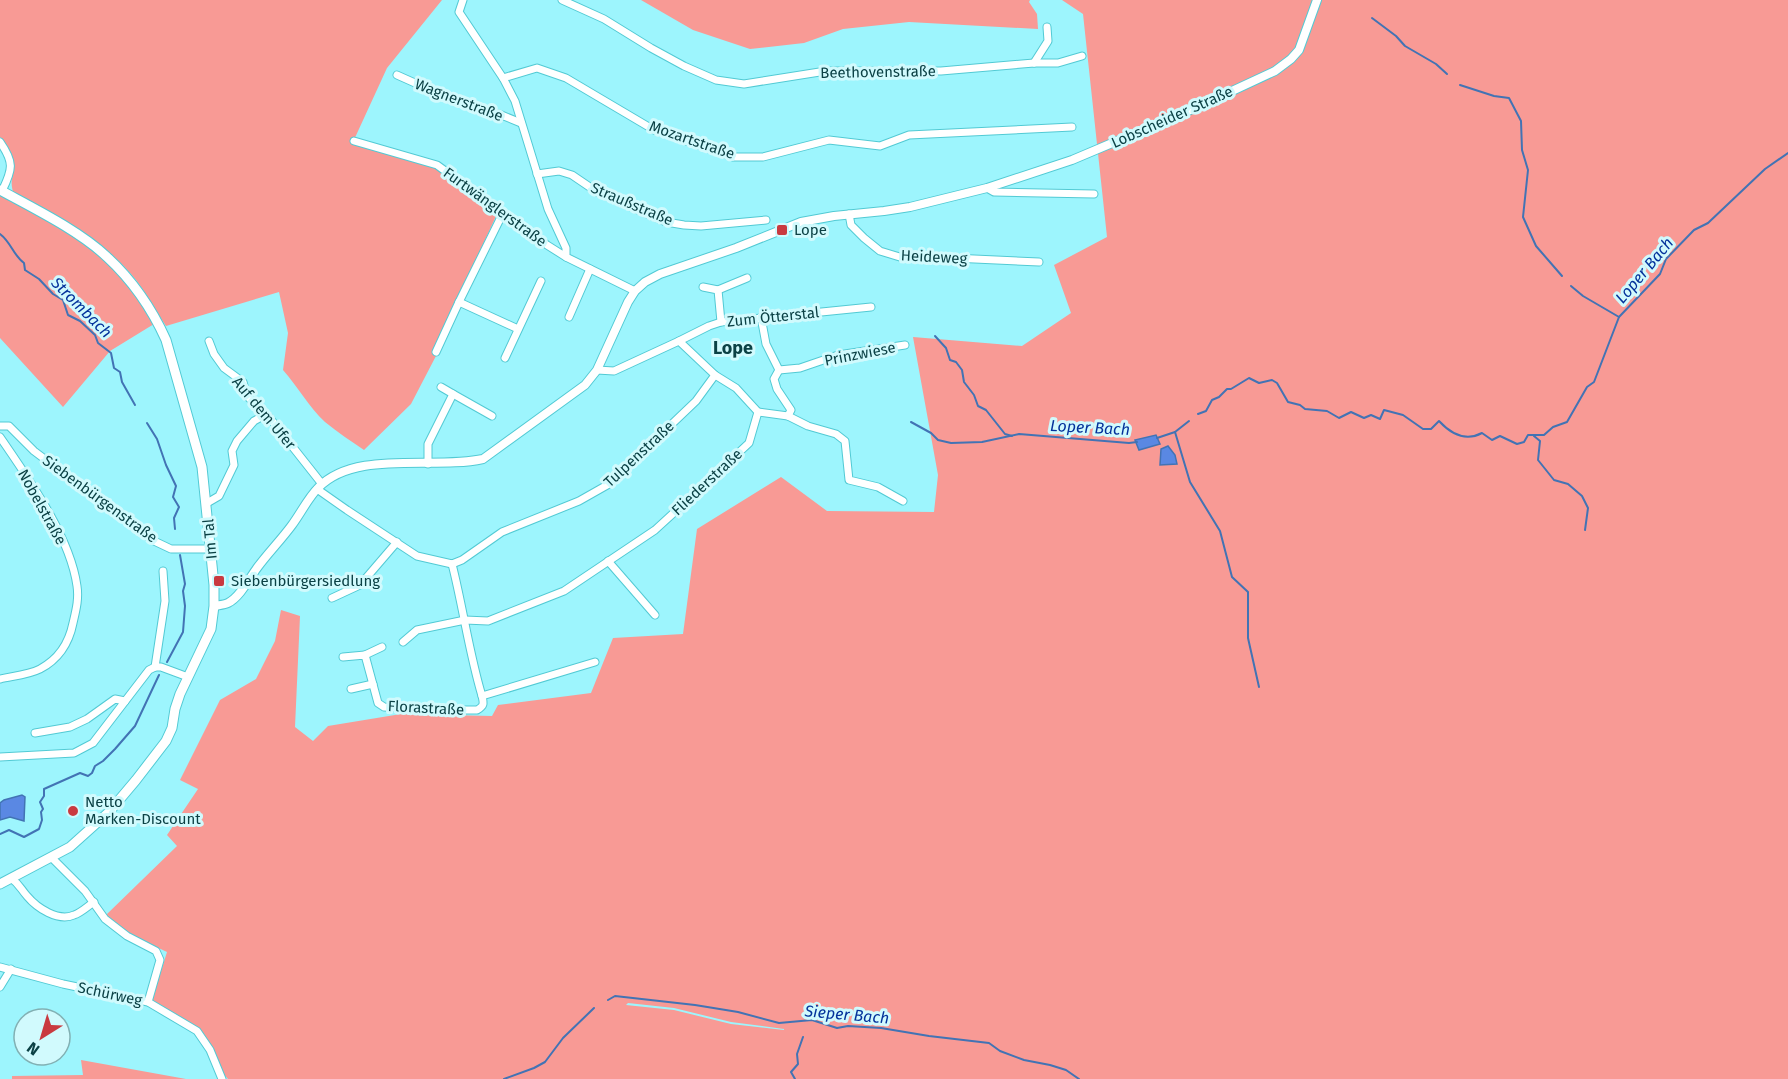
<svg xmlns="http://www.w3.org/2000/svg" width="1788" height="1079" font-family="'Fira Sans',sans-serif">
<rect width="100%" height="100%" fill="#9df5fd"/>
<!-- green -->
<g fill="#f89a95" fill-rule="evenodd">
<path d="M0,0H442L387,68L353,142L436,167L497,214L457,301L437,354L411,404L364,450C351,441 337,432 325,422C309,407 298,387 283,370L288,333L279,292L166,326C156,311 147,294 136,280C104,240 56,217 13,192C10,181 13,178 13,168C14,155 7,147 0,137Z"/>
<path d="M641,0H1030L1029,2L1037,14L1038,29L909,22L843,29L804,43L750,49L693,30Z"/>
<path d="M1062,0H1788V1079H228L221,1071L199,1029L152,1000L167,952L129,934L106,915L177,846L167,835L198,789L180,780L220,700L256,679L275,641L281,610L300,616L295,727L313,741L328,726L401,714L492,716L498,705L591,693L613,638L683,634L697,529L781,477L827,511L934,512L938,475L913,337L1022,346L1071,313L1054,265L1107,237L1083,14ZM628,1003L674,1008L731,1022L784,1029V1030L731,1024L674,1010L626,1005Z"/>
<path d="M0,194C42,218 90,241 122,278C134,292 143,309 154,324L110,351L63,407L0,338Z"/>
<path d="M81,1060L186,1079H12V1076L83,1075Z"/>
</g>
<!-- water -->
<g fill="#5a88e3" stroke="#4273b4" stroke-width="1.5">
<path d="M1156,435L1160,444L1139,450L1135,440Z"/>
<path d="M1168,446L1175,455L1177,464L1160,465L1161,449Z"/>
<path d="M22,795L25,797L24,821L10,817L0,820V803L4,800Z"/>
</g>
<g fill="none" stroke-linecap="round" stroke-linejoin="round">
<!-- stream -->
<g stroke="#4273b4" stroke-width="2">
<path d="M1372,18L1396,36L1405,46L1436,64L1447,74"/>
<path d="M1460,85L1494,96L1509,98L1521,121L1522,150L1528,170L1523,217L1536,246L1562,276"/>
<path d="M0,234C11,242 13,255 24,263L25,270L39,279L53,294L63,300L68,315L80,321L95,335L98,343L111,353L114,368L120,372L122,382L135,405"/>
<path d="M1571,286L1583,296L1619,317"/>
<path d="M935,336L946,348L950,360L956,362L962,370L964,382L974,395L978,406L986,410L1005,434L1012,436"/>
<path d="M1198,414L1206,411L1212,400L1219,397L1227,389H1231L1249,378L1259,383L1272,380L1277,383L1288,402L1300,405L1305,409L1327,411L1339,418L1351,412L1364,418L1371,415L1380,419L1384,410L1403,415L1423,429H1431L1439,421C1451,434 1465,442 1482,433L1492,440L1500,436L1517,444L1524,442L1528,435H1544L1553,427L1567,422L1587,387L1594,382L1619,317L1660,274L1666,259L1694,230L1708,223L1765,169L1788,153"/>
<path d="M911,422L931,433L938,440L951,443L982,442L1019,434L1129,443L1137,442"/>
<path d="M147,423L157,439L166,465L176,486L173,497L179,507L174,518L175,529"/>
<path d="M1175,432L1190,482L1220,531L1232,577L1248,592V638L1259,687"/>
<path d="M1534,436L1540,441L1538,460L1554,480L1568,484L1582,496L1588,508L1585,530"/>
<path d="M1157,438L1175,432L1189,421"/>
<path d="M167,662L183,632L185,606L183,591L185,584L180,555"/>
<path d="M0,834L9,830L24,837L39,829L42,820L41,812L43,809L40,802L44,796V789L80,773L88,776L92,773L95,766L103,761L115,749L135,726L159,675"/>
<path d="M608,1000L615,996L695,1005L738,1012L779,1023L812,1020L837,1028L848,1026L881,1028L929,1036L989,1043L1000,1051L1024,1060L1050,1065L1066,1070L1079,1079"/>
<path d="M504,1079L534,1068L545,1062L563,1038L594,1008"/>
<path d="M795,1079L791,1072L798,1064L797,1054L803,1037"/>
</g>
<!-- minor casing -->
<g stroke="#52cad4" stroke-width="9">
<g id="minor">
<path d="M463,0L459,12L503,78L515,101L548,209L566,248V257L635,291"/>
<path d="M562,0L604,19L651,48L684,66L716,80L744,84L826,71H941L1034,63H1058L1082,56"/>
<path d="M1034,63L1048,41L1047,27"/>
<path d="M397,75L453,100L499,114L521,123"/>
<path d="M503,78L537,68L566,78L654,130L733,157H763L829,140L880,146L909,135L1072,127"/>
<path d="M354,141L437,165L547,245L566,257"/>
<path d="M0,142C14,162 13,169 2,191"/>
<path d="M537,174L559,171L572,175L597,192L666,222L684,225L701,226L766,220"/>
<path d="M987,188L994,192L1094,194"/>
<path d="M849,214L851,225L864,238L880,251L903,258L931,257L1039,262"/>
<path d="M703,287L718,290L721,322"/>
<path d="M718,290L747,278"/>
<path d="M459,302L518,329"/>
<path d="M569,317L590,269"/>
<path d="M761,317L766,344L779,370L774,379L777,389L791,410L788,416"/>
<path d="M209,341L214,354L224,368L243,382L247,396L263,412V416L269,417L322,484"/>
<path d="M679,341L709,326L721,322L871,307"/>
<path d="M436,352L459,302L503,213"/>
<path d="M505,358L541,281"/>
<path d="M779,370L800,368L838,355L905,345"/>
<path d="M453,394L492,416"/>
<path d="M758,412L788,416L808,426L836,434L845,441L849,480L878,487L903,501"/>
<path d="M0,426H9L34,451L152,540L171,549H211"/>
<path d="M0,437C28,478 70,536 77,586C79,599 76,610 73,623C69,643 59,659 40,669C28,675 13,676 0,679"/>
<path d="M428,464V444L453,394L441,387"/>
<path d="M317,489L347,510L417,556L452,564"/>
<path d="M207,503L219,496L234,465L232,451L237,441L254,421L263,416"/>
<path d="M608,561L655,615"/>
<path d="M452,564L462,560L502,532L579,501L609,484L696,401L715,375"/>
<path d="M452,564C463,607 469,653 482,696L595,662"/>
<path d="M163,571L165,601L155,667H161L188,677"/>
<path d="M332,598L360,585L397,542"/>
<path d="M403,642L417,630L465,620L488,621L564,591L655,530L702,487L749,443L758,412L736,388L715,375L679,341L614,371L597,370"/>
<path d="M365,655L382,647"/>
<path d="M343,657L365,655L378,703L384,707L433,710H477C484,706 484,704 482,696"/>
<path d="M351,689L373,684"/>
<path d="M35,733L70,727L87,719L115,699L125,701"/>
<path d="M0,757L74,753L93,743L149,670L155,667"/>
<path d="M51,857L85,891L105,919L127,936L156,951L160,960L148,1002"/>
<path d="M11,878C20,885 20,888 27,896C37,908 58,922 74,915C81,913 88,906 94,902"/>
<path d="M0,967L63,984L148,1002L197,1031L210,1050L222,1079"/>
<path d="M0,987L11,969"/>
</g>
</g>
<!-- tertiary casing -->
<g stroke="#52cad4" stroke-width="10">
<path id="tertiary" d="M214,606C219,605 224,605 228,603C240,597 249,579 257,568C268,553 281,540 292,525C301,513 308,498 318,488C355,449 434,470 483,459L585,385L597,370L628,302L635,291L645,282L660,274L736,248L801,222L834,216L884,211L910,207L987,188L1072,160L1202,105L1275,71L1291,59L1299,50L1317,0"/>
</g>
<!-- secondary casing -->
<g stroke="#52cad4" stroke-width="11">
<path id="secondary" d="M0,190C33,208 80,231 107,257C132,280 152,309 166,340L202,467L214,585V606L211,629L180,694L175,709L172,728L166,741L136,780L109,812L70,847L0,884"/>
</g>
<!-- minor -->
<use href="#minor" stroke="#fff" stroke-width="7"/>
<!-- tertiary -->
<use href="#tertiary" stroke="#fff" stroke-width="8"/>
<!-- secondary -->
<use href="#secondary" stroke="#fff" stroke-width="9"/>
</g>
<!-- markers -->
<g fill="#c93a40" stroke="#d1fafd" stroke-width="2">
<rect x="776" y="224" width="12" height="12" rx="3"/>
<rect x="213" y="575" width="12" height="12" rx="3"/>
<circle cx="73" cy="811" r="6"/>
</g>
<g text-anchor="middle" stroke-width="6" stroke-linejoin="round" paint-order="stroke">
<!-- street labels -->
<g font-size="15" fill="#0b4145" stroke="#d1fafd">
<text transform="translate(878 72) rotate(-1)" y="5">Beethovenstraße</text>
<text transform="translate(459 100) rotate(21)" y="5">Wagnerstraße</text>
<text transform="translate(1172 117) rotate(-24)" y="5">Lobscheider Straße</text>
<text transform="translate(692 140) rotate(19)" y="5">Mozartstraße</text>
<text transform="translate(632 204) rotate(23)" y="5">Straußstraße</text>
<text transform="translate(495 207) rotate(36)" y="5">Furtwänglerstraße</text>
<text transform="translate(934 257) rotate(3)" y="5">Heideweg</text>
<text transform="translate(773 317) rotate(-6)" y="5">Zum Ötterstal</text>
<text transform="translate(860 354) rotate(-11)" y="5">Prinzwiese</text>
<text transform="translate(264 413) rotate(50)" y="5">Auf dem Ufer</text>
<text transform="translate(639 454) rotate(-43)" y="5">Tulpenstraße</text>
<text transform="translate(707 482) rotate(-43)" y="5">Fliederstraße</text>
<text transform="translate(100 499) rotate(36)" y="5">Siebenbürgenstraße</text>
<text transform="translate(42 507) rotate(61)" y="5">Nobelstraße</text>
<text transform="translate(210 539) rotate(-95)" y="5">Im Tal</text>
<text transform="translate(426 708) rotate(3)" y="5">Florastraße</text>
<text transform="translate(110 994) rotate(12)" y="5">Schürweg</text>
</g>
<!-- poi labels -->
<g font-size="15" fill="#0b4145" stroke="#d1fafd" text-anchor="start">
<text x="794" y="235">Lope</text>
<text x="231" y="586">Siebenbürgersiedlung</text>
<text x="85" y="807">Netto<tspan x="85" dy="17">Marken-Discount</tspan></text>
</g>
<!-- water labels -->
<g font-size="16" font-style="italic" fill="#04329b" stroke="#d1fafd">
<text transform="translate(1644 270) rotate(-50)" y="6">Loper Bach</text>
<text transform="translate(82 307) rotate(45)" y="6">Strombach</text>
<text transform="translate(1090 427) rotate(3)" y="6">Loper Bach</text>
<text transform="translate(847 1014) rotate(5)" y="6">Sieper Bach</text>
</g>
<!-- quarter labels -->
<g font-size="18" font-weight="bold" fill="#0b4145" stroke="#d1fafd">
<text x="733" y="354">Lope</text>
</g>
</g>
<!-- north arrow -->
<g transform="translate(42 1037) rotate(217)"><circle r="28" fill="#d1fafd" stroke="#82b0b3" stroke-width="1.5"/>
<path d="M0-4.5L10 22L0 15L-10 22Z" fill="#c93a40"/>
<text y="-9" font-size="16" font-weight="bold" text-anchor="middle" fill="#0b4145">N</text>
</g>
</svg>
